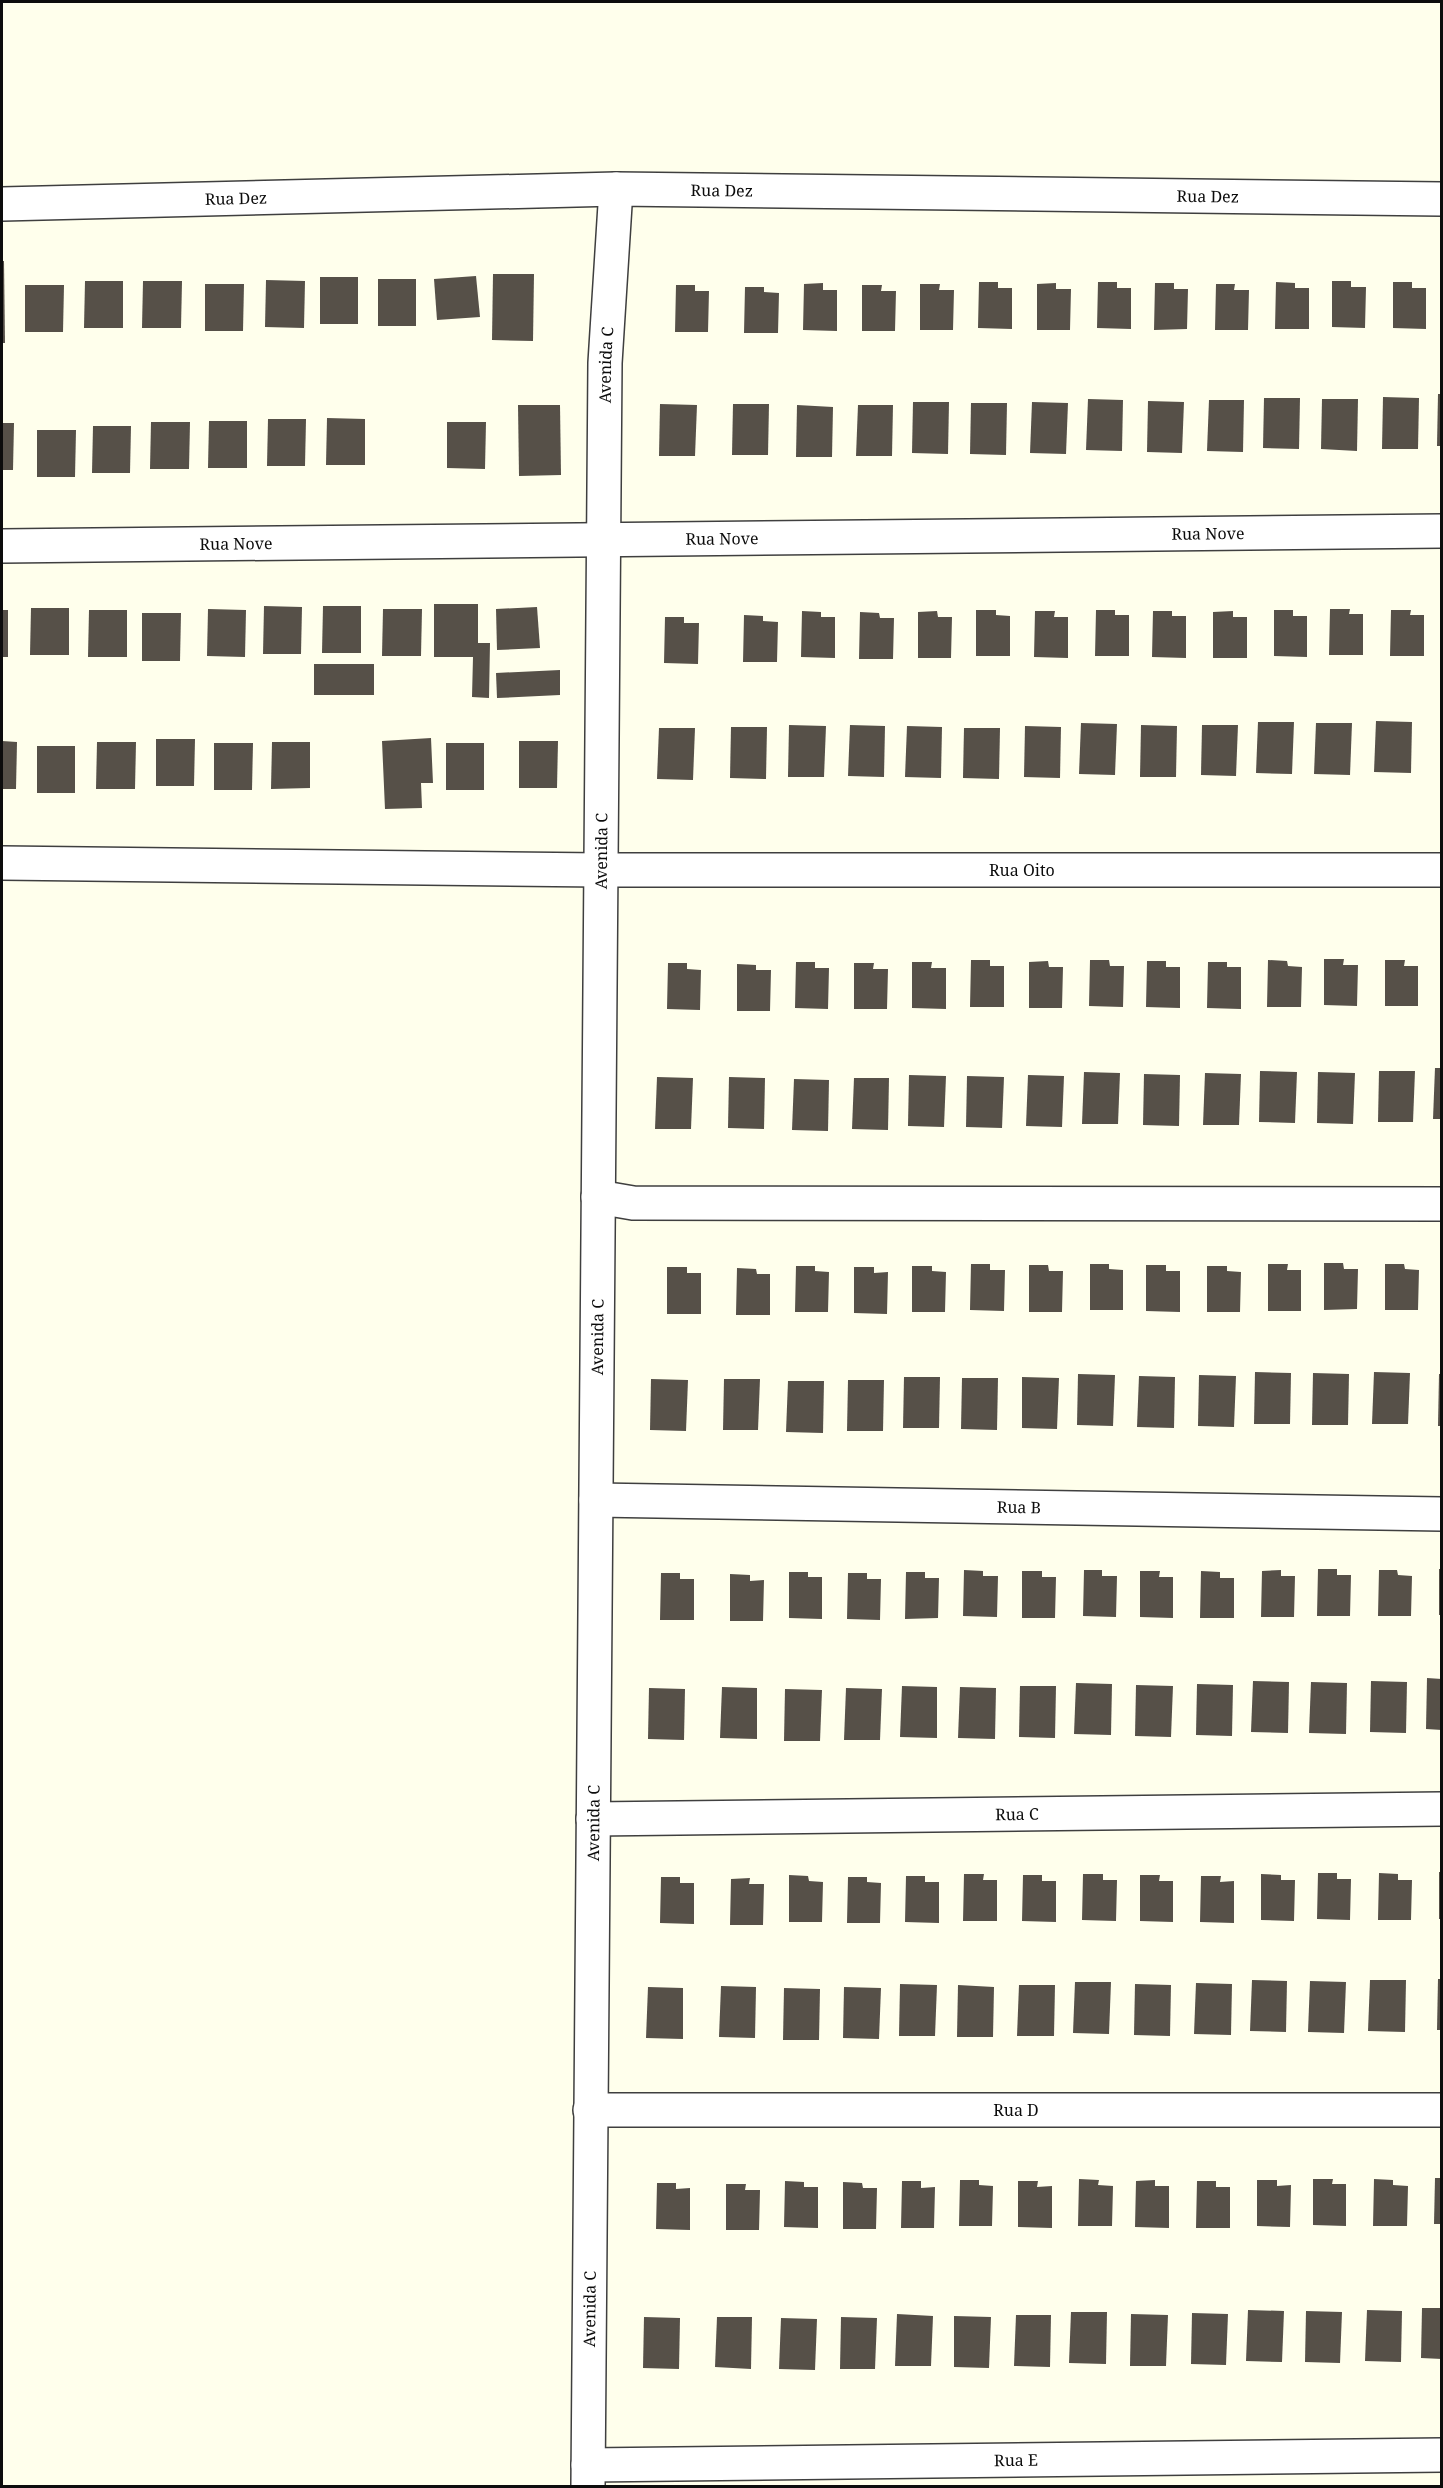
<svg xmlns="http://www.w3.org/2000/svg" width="1443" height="2488" font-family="'Noto Serif',serif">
<rect width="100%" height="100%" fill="#ffffec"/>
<!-- building -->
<g fill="#565048">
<path d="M2,261H4L5,343H2Z"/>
<path d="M493,274H534L533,341L492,340Z"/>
<path d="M476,276L480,317L437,320L434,279Z"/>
<rect x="320" y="277" width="38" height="47"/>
<rect x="378" y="279" width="38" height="47"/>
<path d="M266,280L305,281L304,328L265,327Z"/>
<path d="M85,281H123V328H84Z"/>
<path d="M143,281H182L181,328H142Z"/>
<path d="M1332,281H1351V287H1366L1365,328L1332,327Z"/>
<path d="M979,282H998V288H1012V329L978,328Z"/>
<path d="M1098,282H1117V288H1131V329L1097,328Z"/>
<path d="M1276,282L1295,283V288H1309V329H1275Z"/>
<path d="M1393,282H1412V288H1426V329L1393,328Z"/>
<path d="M823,283V290H837V331L803,330L804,284Z"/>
<path d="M1056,283V289H1071L1070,330H1037V284Z"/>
<path d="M1155,283H1174V289H1188L1187,329L1154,330Z"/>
<path d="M205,284H244L243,331H205Z"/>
<path d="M920,284H940L939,290H954L953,330H920Z"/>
<path d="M1216,284H1235L1234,290H1249L1248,330H1215Z"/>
<path d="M25,285H64L63,332H25Z"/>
<path d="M676,285H695V291H709L708,332H675Z"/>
<path d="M862,285H882L881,291H896L895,331H862Z"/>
<path d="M745,287H764V292L779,293L778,333H744Z"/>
<path d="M1438,394H1442V446H1437Z"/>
<path d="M1383,397L1419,398L1418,449H1382Z"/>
<path d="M1264,398H1300L1299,449L1263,448Z"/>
<path d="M1088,399L1123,400L1122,451L1086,450Z"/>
<path d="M1322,399H1358L1357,451L1321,449Z"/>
<path d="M1209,400H1244L1243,452L1207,451Z"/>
<path d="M1148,401L1184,402L1182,453L1147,452Z"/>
<path d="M913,402H949L948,454L912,453Z"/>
<path d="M1032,402L1068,403L1066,454L1030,453Z"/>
<path d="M971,403H1007L1006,455L970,454Z"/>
<path d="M660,404L697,405L695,456H659Z"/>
<path d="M733,404H769L768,455H732Z"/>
<path d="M518,405H560L561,475L519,476Z"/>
<path d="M797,405L833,407L832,457H796Z"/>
<path d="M858,405H893L892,456H856Z"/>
<path d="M327,418L365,419V465H326Z"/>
<path d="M268,419H306L305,466H267Z"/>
<path d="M209,421H247V468H208Z"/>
<path d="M151,422H190L189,469H150Z"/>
<path d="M447,422H486L485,469L447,468Z"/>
<path d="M2,423H14L13,470H2Z"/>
<path d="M93,426H131L130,473H92Z"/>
<path d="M37,430H76L75,477H37Z"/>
<path d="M434,604H478V643H490L489,698L472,697L473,657H434Z"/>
<path d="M264,606L302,607L301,654H263Z"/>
<path d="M323,606H361V653H322Z"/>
<path d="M537,607L540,648L497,650L496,609Z"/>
<path d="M31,608H69V655H30Z"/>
<path d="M208,609L246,610L245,657L207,656Z"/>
<path d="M383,609H422L421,656H382Z"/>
<path d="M1330,609H1350L1349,614H1363V655H1329Z"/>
<rect x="2" y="610" width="6" height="47"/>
<path d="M89,610H127V657H88Z"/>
<path d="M976,610H996V615L1010,616V656H976Z"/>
<path d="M1096,610H1115V615H1129V656H1095Z"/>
<path d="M1274,610H1293V616H1307V657L1274,656Z"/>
<path d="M1391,610H1411L1410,615H1424V656H1390Z"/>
<path d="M802,611L821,612V617H835V658L801,657Z"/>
<path d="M937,611L938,617H952L951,658H918V612Z"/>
<path d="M1035,611H1055L1054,617H1068V658L1034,657Z"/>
<path d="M1153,611H1172V616H1186V658L1152,657Z"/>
<path d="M1233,611V617H1247V658H1213V612Z"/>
<path d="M860,612L879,613L880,618H894L893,659H859Z"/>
<path d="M142,613H181L180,661H142Z"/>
<path d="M744,615L763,616V621L778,622L777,662H743Z"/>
<path d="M665,617H684V623H699L698,664L664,663Z"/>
<rect x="314" y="664" width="60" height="31"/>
<path d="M560,670V695L497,698L496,673Z"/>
<path d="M1376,721L1412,722L1411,773L1374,772Z"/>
<path d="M1258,722H1294L1292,774L1256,773Z"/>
<path d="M1081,723L1117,724L1115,775L1079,774Z"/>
<path d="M1316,723H1352L1350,775L1314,774Z"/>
<path d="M789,725L826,726L824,777H788Z"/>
<path d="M850,725L885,726L884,777L848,776Z"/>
<path d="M1141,725L1177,726L1176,777H1140Z"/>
<path d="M1202,725H1238L1236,776L1201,775Z"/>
<path d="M907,726L942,727L941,778L905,777Z"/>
<path d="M1025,726L1061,727L1060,778L1024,777Z"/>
<path d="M731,727H767L766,779L730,778Z"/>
<path d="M659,728H695L693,780L657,779Z"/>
<path d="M964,728H1000L999,779L963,778Z"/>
<path d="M431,738L433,783H421L422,808L385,809L382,741Z"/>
<path d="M156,739H195L194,786H156Z"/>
<path d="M2,741L17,742L16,789H2Z"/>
<path d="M519,741H558L557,788H519Z"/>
<path d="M97,742H136L135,789H96Z"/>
<path d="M272,742H310V788L271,789Z"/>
<path d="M214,743H253L252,790H214Z"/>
<rect x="446" y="743" width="38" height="47"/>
<rect x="37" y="746" width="38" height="47"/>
<path d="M1324,959H1344L1343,965H1358L1357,1006L1324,1005Z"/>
<path d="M971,960H990V966H1004V1007H970Z"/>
<path d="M1090,960H1109L1110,966H1124L1123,1007L1089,1006Z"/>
<path d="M1268,960L1287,961L1288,966L1302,967L1301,1007H1267Z"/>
<path d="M1385,960H1405L1404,966H1418V1006H1385Z"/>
<path d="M1048,961L1049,967H1063L1062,1008H1029V962Z"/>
<path d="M1147,961H1166V967H1180V1008L1146,1007Z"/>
<path d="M796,962H815V968H829L828,1009L795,1008Z"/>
<path d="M912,962H932L931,968H946V1009L912,1008Z"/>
<path d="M1208,962H1227V967H1241V1009L1207,1008Z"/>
<path d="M668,963H687V969L701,970L700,1010L667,1009Z"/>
<path d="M854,963H874L873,969H888L887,1009H854Z"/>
<path d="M737,964L756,965V970H771L770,1011H737Z"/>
<path d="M1435,1068H1442V1119H1433Z"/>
<path d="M1260,1071L1297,1072L1295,1123L1259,1122Z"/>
<path d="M1379,1071H1415L1413,1122H1378Z"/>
<path d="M1084,1072L1120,1073L1118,1124H1082Z"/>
<path d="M1318,1072L1355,1073L1353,1124L1317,1123Z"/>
<path d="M1205,1073L1241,1074L1239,1125H1203Z"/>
<path d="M1144,1074L1180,1075L1179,1126L1143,1125Z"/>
<path d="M909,1075L946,1076L944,1127L908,1126Z"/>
<path d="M1028,1075L1064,1076L1062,1127L1026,1126Z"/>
<path d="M967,1076L1004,1077L1002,1128L966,1127Z"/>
<path d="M657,1077L693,1078L691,1129H655Z"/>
<path d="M729,1077L765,1078L764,1129L728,1128Z"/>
<path d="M854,1078H889L888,1130L852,1129Z"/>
<path d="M794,1079L829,1080L828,1131L792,1130Z"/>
<path d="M1324,1263H1343L1344,1269H1358L1357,1309L1324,1310Z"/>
<path d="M971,1264H990V1270H1005L1004,1311L970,1310Z"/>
<path d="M1090,1264H1109V1269L1123,1270V1310H1090Z"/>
<path d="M1268,1264H1288L1287,1270H1301V1311H1268Z"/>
<path d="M1385,1264H1404L1405,1269L1419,1270L1418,1310H1385Z"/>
<path d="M1029,1265H1048L1049,1271H1063L1062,1312H1029Z"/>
<path d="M1146,1265H1166V1271H1180V1312L1146,1311Z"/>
<path d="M796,1266H815V1271L829,1272L828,1312H795Z"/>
<path d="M912,1266H932V1271L946,1272L945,1312H912Z"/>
<path d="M1207,1266H1227V1271L1241,1272L1240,1312H1207Z"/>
<path d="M667,1267H687V1273H701V1314H667Z"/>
<path d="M854,1267H874V1273L888,1272L887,1314L854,1313Z"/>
<path d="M737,1268L756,1269L757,1274H770V1315H736Z"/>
<path d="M1255,1372L1291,1373L1290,1424H1254Z"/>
<path d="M1374,1372L1410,1373L1408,1424H1372Z"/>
<path d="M1313,1373L1349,1374L1348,1425H1312Z"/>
<path d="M1078,1374L1115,1375L1113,1426L1077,1425Z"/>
<path d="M1439,1374H1442V1426H1438Z"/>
<path d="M1199,1375L1236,1376L1234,1427L1198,1426Z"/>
<path d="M1139,1376L1175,1377L1174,1428L1137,1427Z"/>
<path d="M904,1377H940L939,1428H903Z"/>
<path d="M1022,1377L1059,1378L1057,1429L1022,1428Z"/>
<path d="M962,1378H998L997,1430L961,1429Z"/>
<path d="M651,1379L688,1380L686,1431L650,1430Z"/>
<path d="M724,1379H760L758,1430H723Z"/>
<path d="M848,1380H884L883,1431H847Z"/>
<path d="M788,1381H824L823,1433L786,1432Z"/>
<path d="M1318,1569H1337V1575H1351L1350,1616H1317Z"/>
<rect x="1439" y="1569" width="3" height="46"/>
<path d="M964,1570L983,1571V1576H998L997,1617L963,1616Z"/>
<path d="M1084,1570H1102V1576H1117L1116,1617L1083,1616Z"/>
<path d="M1281,1570V1576H1295L1294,1617H1261L1262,1571Z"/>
<path d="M1379,1570H1397L1398,1575L1412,1576L1411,1616H1378Z"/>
<path d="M1022,1571H1042V1577H1056L1055,1618H1022Z"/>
<path d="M1140,1571H1160L1159,1577H1173V1618L1140,1617Z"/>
<path d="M1201,1571L1220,1572V1578H1234V1618H1200Z"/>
<path d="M789,1572H808V1577H822V1619L789,1618Z"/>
<path d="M906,1572H925V1578H939L938,1618L905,1619Z"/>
<path d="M661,1573H680V1579H694V1620H660Z"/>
<path d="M848,1573H867V1579H881L880,1620L847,1619Z"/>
<path d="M730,1574L750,1575V1581L764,1580L763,1621H730Z"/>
<path d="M1427,1678L1442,1679V1730L1426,1729Z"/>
<path d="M1253,1681L1289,1682L1288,1733L1251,1732Z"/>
<path d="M1371,1681L1407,1682L1406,1733L1370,1732Z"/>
<path d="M1311,1682L1347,1683L1346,1734L1309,1733Z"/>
<path d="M1076,1683L1112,1684L1111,1735L1074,1734Z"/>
<path d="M1197,1684L1233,1685L1232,1736L1196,1735Z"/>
<path d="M1136,1685L1173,1686L1171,1737L1135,1736Z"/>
<path d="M902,1686L937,1687V1738L900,1737Z"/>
<path d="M1020,1686H1056L1055,1738L1019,1737Z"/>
<path d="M722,1687L757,1688V1739L720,1738Z"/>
<path d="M960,1687L996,1688L995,1739L958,1738Z"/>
<path d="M649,1688L685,1689L684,1740L648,1739Z"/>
<path d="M846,1688L882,1689L880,1740H844Z"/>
<path d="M785,1689L822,1690L820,1741H784Z"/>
<rect x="1439" y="1872" width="3" height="47"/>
<path d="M1318,1873H1337V1879H1351L1350,1920L1317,1919Z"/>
<path d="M1379,1873L1398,1874V1880H1412L1411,1920H1378Z"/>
<path d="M964,1874H984L983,1880H997V1921H963Z"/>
<path d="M1083,1874H1103V1880H1117L1116,1921L1082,1920Z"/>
<path d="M1261,1874L1281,1875V1880H1295L1294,1921L1261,1920Z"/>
<path d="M789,1875L808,1876L809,1881L823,1882L822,1922H789Z"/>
<path d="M1023,1875H1042V1881H1056V1922L1022,1921Z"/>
<path d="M1140,1875H1160L1159,1881H1173V1922L1140,1921Z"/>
<path d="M906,1876H925V1882H939V1923L905,1922Z"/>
<path d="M1201,1876H1221L1220,1882L1234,1881V1923L1200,1922Z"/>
<path d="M661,1877H680V1883H694V1924L660,1923Z"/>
<path d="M848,1877H867V1882L881,1883L880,1923H847Z"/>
<path d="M750,1878L749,1884H764L763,1925H730L731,1879Z"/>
<path d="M1438,1979H1442V2030H1437Z"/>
<path d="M1252,1980L1287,1981L1286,2032L1250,2031Z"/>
<path d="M1370,1980H1406L1405,2032L1368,2031Z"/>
<path d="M1310,1981L1346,1982L1344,2033L1308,2032Z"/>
<path d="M1075,1982H1111L1109,2034L1073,2033Z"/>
<path d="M1196,1983L1232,1984L1231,2035L1194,2034Z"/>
<path d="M900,1984L937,1985L935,2036H899Z"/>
<path d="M1135,1984L1171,1985L1170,2036L1134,2035Z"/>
<path d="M958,1985L994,1987L993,2037H957Z"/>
<path d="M1019,1985H1055L1054,2036H1017Z"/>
<path d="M721,1986L756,1987L755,2038L719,2037Z"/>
<path d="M648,1987L683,1988V2039L646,2038Z"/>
<path d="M844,1987L881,1988L879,2039L843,2038Z"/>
<path d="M784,1988L820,1989L819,2040H783Z"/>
<path d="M1435,2178H1442V2224H1434Z"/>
<path d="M1079,2179L1099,2180L1098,2185L1113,2186L1112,2226H1078Z"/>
<path d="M1313,2179H1333L1332,2184H1346V2226L1313,2225Z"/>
<path d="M1374,2179L1393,2180V2185L1408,2186L1407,2226H1373Z"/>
<path d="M960,2180H979V2185L993,2186L992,2226H959Z"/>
<path d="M1155,2180V2186H1169V2228L1135,2227L1136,2181Z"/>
<path d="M1257,2180H1277V2186L1291,2185L1290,2227L1257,2226Z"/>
<path d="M785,2181L804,2182V2187H818V2228L784,2227Z"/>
<path d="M902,2181H921V2188L935,2187L934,2228H901Z"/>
<path d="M1018,2181H1038L1037,2187L1052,2186V2228L1018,2227Z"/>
<path d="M1197,2181H1216V2187H1230V2228H1196Z"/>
<path d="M843,2182L862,2183L863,2188H877L876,2229H843Z"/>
<path d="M657,2183H676V2189L690,2188V2230L656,2229Z"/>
<path d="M726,2184H746L745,2190H760L759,2230H726Z"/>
<path d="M1422,2308H1442V2359L1421,2358Z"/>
<path d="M1248,2310L1284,2311L1282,2362L1246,2361Z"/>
<path d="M1367,2310L1402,2311L1401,2362L1365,2361Z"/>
<path d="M1306,2311L1342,2312L1340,2363L1305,2362Z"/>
<path d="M1071,2312H1107L1106,2364L1069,2363Z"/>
<path d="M1192,2313L1228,2314L1226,2365L1191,2364Z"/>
<path d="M897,2314L933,2316L931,2366H895Z"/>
<path d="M1131,2314L1168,2315L1166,2366H1130Z"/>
<path d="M1016,2315H1051L1050,2367L1014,2366Z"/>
<path d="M954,2316L991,2317L989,2368L954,2367Z"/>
<path d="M644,2317L680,2318L679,2369L643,2368Z"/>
<path d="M717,2317H752L751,2369L715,2367Z"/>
<path d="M841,2317L877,2318L875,2369H840Z"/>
<path d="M781,2318L817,2319L815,2370L779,2369Z"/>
</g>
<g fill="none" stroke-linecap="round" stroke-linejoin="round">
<!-- street casing -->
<g stroke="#3f3f3f" stroke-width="36">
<g id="street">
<path id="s1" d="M2,204L616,189L1442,199"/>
<path id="s2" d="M2,546L1442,531"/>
<path id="s3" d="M2,863L601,870H1442"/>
<path d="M598,1197L633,1203L1442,1204"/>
<path id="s4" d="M596,1500L1442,1514"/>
<path id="s5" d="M593,1819L1442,1809"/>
<path id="s6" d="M590,2110H1442"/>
<path id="s7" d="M588,2465L1442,2455"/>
<path id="s8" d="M588,2486L605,363L616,189"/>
</g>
</g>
<!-- street -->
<use href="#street" stroke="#fff" stroke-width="33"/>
</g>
<g text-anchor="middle" stroke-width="6" stroke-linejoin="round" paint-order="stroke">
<!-- street labels -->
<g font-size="16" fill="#0c0c0c" stroke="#fff">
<text dy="6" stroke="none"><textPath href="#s1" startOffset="720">Rua Dez</textPath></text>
<text dy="6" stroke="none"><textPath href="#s1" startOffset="1206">Rua Dez</textPath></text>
<text dy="6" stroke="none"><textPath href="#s1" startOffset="234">Rua Dez</textPath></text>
<text dy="6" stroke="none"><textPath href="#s8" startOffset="2121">Avenida C</textPath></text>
<text dy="6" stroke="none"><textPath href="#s2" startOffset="1206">Rua Nove</textPath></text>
<text dy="6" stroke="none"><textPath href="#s2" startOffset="720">Rua Nove</textPath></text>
<text dy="6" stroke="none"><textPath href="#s2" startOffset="234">Rua Nove</textPath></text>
<text dy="6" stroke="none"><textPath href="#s8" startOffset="1635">Avenida C</textPath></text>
<text dy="6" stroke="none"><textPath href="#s3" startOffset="1020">Rua Oito</textPath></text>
<text dy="6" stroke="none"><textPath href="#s8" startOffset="1149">Avenida C</textPath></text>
<text dy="6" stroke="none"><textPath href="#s4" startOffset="423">Rua B</textPath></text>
<text dy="6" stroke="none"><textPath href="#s5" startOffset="424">Rua C</textPath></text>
<text dy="6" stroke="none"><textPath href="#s8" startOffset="663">Avenida C</textPath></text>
<text dy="6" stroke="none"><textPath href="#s6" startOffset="426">Rua D</textPath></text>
<text dy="6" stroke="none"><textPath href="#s8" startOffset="177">Avenida C</textPath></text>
<text dy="6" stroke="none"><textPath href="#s7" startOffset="428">Rua E</textPath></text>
</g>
</g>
<!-- border -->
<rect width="1443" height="2488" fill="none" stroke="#0c0c0c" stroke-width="6"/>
</svg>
